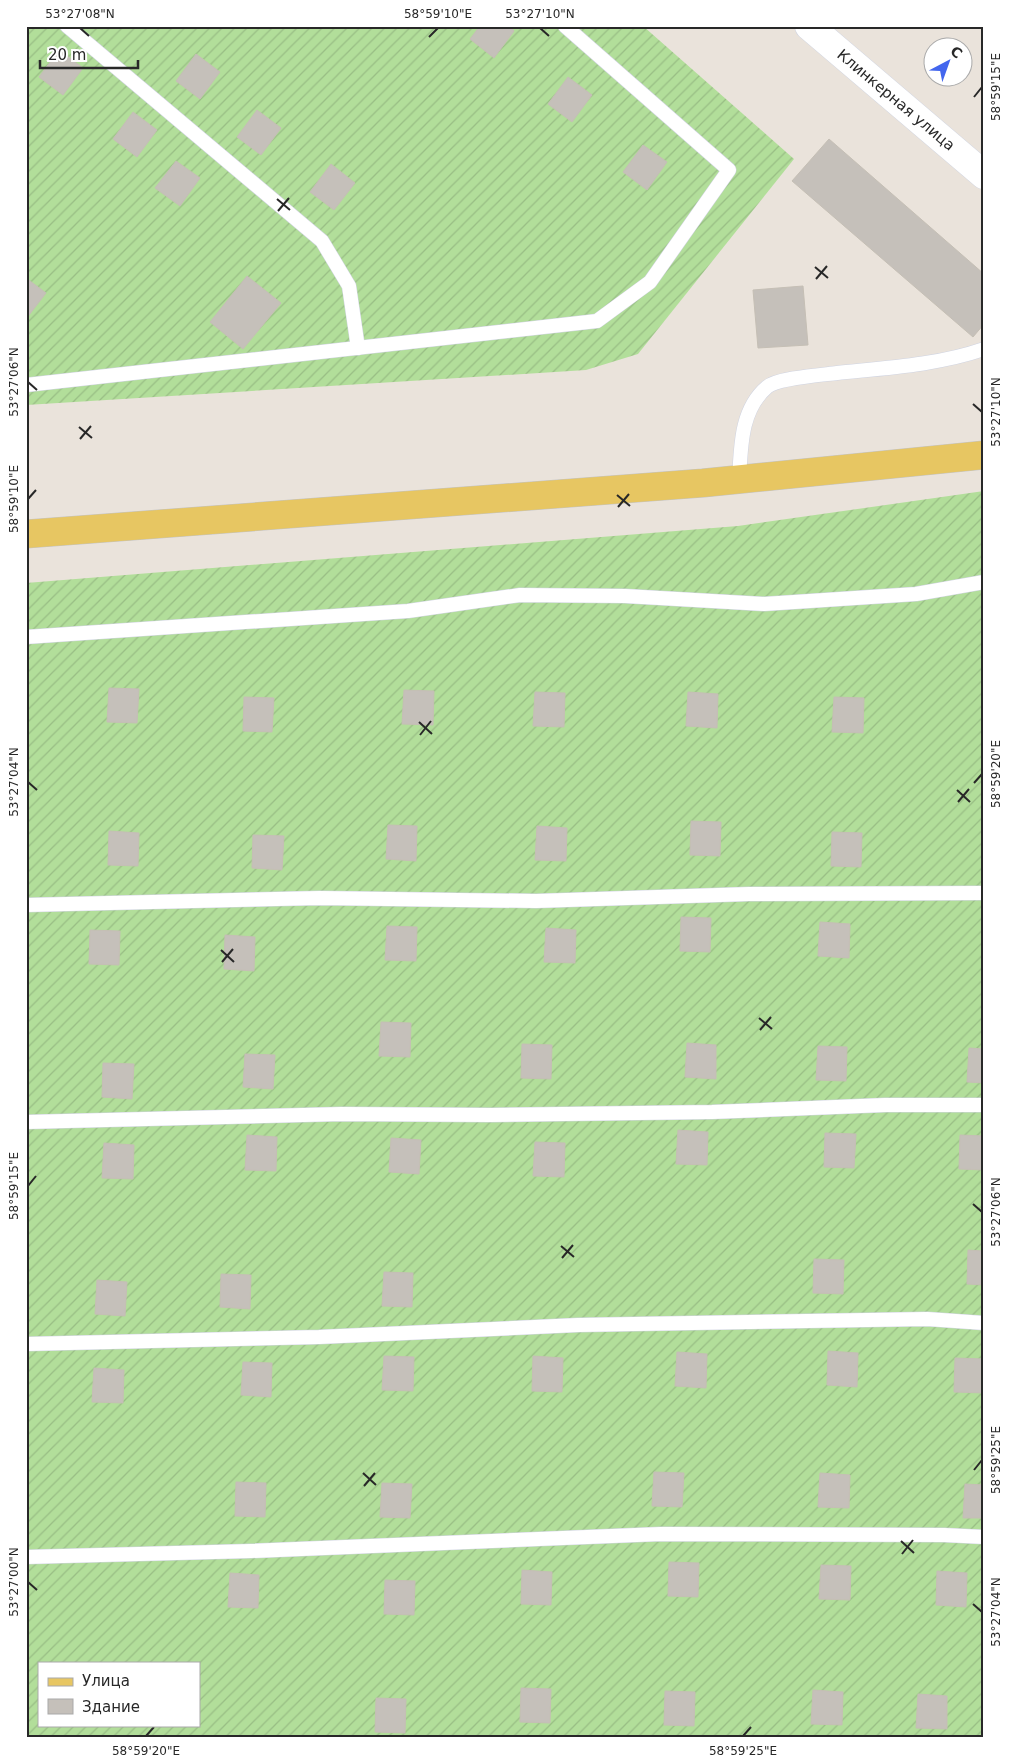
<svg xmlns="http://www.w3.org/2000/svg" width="1010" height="1764" font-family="'DejaVu Sans',sans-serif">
<defs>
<pattern id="garden-furrows" width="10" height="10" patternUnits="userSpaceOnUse" patternTransform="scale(1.25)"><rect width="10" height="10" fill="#b2de9a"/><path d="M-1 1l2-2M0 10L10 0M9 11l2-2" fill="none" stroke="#99be85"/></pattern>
</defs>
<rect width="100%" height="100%" fill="#eae3db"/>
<!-- garden -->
<g fill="url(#garden-furrows)" fill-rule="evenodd">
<path d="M26,26H643L794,159L638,354L586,370L26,405Z"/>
<path d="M984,491V1738H26V583L738,526ZM39,1663H199V1725H39Z"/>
</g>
<!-- building -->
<g fill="#c5c0ba" stroke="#c5bfb5">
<path d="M480,26H509L514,31L494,58L470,39Z"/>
<path d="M59,50L83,68L63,95L39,77Z"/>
<path d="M196,54L220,72L200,99L176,81Z"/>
<path d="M568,77L592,95L572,122L548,104Z"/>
<path d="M257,110L281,128L261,155L237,137Z"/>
<path d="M133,112L157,130L137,157L113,139Z"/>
<path d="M829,139L984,274V324L973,337L792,181Z"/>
<path d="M643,145L667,162L647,190L623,172Z"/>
<path d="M176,161L200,178L180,206L155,188Z"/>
<path d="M331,164L355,183L334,210L310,192Z"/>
<path d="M247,276L281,303L243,349L210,322Z"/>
<path d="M26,278L46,293L26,319Z"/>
<path d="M803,286L808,345L758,348L753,290Z"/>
<path d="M109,688L139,689L137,723L107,722Z"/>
<path d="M404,690L434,691L433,725L402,724Z"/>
<path d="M535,692L565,693L564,727L533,726Z"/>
<path d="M688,692L718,694L717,728L686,726Z"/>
<path d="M244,697L274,698L272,732L243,731Z"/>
<path d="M834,697L864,698L863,733L832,732Z"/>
<path d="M691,821L721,822L720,856L690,855Z"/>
<path d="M388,825L417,826L416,861L386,859Z"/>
<path d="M537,826L567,828L566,861L535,860Z"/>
<path d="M109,831L139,833L138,866L108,865Z"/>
<path d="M832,832L862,833L861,867L831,866Z"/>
<path d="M253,835L284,836L282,870L252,868Z"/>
<path d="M681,917L711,918L710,952L680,951Z"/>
<path d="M820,922L850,924L849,958L818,956Z"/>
<path d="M387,926L417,927L416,961L385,960Z"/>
<path d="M546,928L576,930L575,963L544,962Z"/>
<path d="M90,930L120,931L119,965L89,964Z"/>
<path d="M225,935L255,937L254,971L224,969Z"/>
<path d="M381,1022L411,1023L410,1057L379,1056Z"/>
<path d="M687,1043L716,1045V1079L685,1077Z"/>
<path d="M522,1044L552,1045L551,1079L521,1078Z"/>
<path d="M818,1046L847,1047L846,1081L816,1080Z"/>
<path d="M969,1048L984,1049V1083L967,1082Z"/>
<path d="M245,1054L275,1055L273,1089L243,1087Z"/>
<path d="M103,1063L134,1064L132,1099L102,1097Z"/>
<path d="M678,1130L708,1132L707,1165L676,1164Z"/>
<path d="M825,1133L856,1134L854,1168L824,1167Z"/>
<path d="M247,1135L277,1137L276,1171L245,1170Z"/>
<path d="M960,1135L984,1136V1170L959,1169Z"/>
<path d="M391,1138L421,1140L419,1174L389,1172Z"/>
<path d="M535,1142L565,1143L564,1177L533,1176Z"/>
<path d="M104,1143L134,1145L133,1179L102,1178Z"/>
<path d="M968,1250L984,1251V1285L967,1284Z"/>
<path d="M814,1259L844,1260L843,1294L813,1293Z"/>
<path d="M384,1272L413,1273L412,1307L382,1306Z"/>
<path d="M221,1274L251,1275L250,1309L220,1307Z"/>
<path d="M97,1280L127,1282L125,1316L95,1314Z"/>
<path d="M828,1351L858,1353L857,1387L827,1385Z"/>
<path d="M677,1352L707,1354L706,1388L675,1386Z"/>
<path d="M384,1356L414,1357L413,1391L382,1390Z"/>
<path d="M533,1356L563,1358L562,1392L532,1391Z"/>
<path d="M955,1358L984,1359V1393L954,1392Z"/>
<path d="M243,1362L272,1363L271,1397L241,1395Z"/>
<path d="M94,1368L124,1370L123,1403L92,1402Z"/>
<path d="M654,1472L684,1473L682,1507L652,1506Z"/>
<path d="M820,1473L850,1475L849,1508L818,1507Z"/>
<path d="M236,1482L266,1483L265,1517L235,1516Z"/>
<path d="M382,1483L412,1484L410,1518L380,1517Z"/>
<path d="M965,1484L984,1485V1518H963Z"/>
<path d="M669,1562L699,1563L698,1597L668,1596Z"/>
<path d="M821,1565L851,1566L850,1600L819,1599Z"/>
<path d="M522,1570L552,1572L551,1605L521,1604Z"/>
<path d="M937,1571L967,1573L966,1607L936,1605Z"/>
<path d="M230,1573L259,1575L258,1608L228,1607Z"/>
<path d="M385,1580L415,1581L414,1615L384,1614Z"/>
<path d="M521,1688L551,1689L550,1723L520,1722Z"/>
<path d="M813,1690L843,1692L842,1725L811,1724Z"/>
<path d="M665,1691L695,1692L694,1726L664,1725Z"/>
<path d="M918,1694L947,1696V1729L916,1728Z"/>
<path d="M376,1698L406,1699L405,1733L375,1732Z"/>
</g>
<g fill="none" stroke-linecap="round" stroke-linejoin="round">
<!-- service casing -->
<g stroke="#d0d4e1" stroke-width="15">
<g id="service">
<path d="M67,26L322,241L349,286L358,348"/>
<path d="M26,385L597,321L650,282L729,170L565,26"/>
<path d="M739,480C741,448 740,410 767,387C778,378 821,375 837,373C885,368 938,365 984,349"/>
<path d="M26,637L408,611L520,595L625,596L764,604L916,594L984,582"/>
<path d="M26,905L320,898L536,901L749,894L984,893"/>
<path d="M26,1122L342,1114L490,1115L712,1112L885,1105H984"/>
<path d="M26,1344L319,1337L578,1325L927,1319L984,1323"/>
<path d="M26,1557L251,1551L661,1534L944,1535L984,1537"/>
</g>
</g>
<!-- minor casing -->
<g stroke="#d0d4e1" stroke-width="29">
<path id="minor" d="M809,26L984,175"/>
</g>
<!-- primary casing -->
<g stroke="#c3c3c3" stroke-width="29">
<path id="primary" d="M26,534L703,483L984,455"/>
</g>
<!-- service -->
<use href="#service" stroke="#fff" stroke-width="14"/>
<!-- minor -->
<use href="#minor" stroke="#fff" stroke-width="28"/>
<!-- primary -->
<use href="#primary" stroke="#e7c662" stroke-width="28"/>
</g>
<!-- ticks -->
<path fill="none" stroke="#282828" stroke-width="2" d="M80,28L89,36M540,28L549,36M429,37L438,28M974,97L982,87M277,199L290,210M278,211L289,198M815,267L828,278M816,279L827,266M28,382L37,390M973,404L982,412M79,427L92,438M80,439L91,426M617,495L630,506M28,499L36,490M618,507L629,494M419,722L432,734M420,735L431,721M28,782L37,790M974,783L982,774M957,790L970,802M958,802L969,789M221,950L234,962M222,962L233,949M759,1018L772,1029M760,1030L771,1017M28,1186L36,1176M973,1204L982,1212M561,1246L574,1257M562,1258L573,1245M974,1470L982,1460M363,1473L376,1485M364,1486L375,1473M901,1541L914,1553M902,1554L913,1540M28,1582L37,1590M973,1604L982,1612M146,1736L154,1727M743,1736L751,1727"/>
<g text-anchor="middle" stroke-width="4.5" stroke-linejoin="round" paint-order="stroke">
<!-- street labels -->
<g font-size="15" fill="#282828" stroke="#fff">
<text transform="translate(896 100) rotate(40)" y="5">Клинкерная улица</text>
</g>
</g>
<!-- border -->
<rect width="1010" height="1764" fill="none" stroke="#ffffff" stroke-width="55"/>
<!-- legend -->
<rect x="38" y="1662" width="162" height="65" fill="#ffffff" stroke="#a9a9a9"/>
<rect x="48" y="1678" width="25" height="8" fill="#e7c662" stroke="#a9a9a9"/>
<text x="82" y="1686" font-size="15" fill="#282828">Улица</text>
<rect x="48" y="1699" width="25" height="15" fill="#c5c0ba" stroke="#a9a9a9"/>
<text x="82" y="1712" font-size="15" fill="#282828">Здание</text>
<!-- north arrow -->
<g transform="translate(948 62) rotate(41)"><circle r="24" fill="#ffffff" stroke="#a9a9a9"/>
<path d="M0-4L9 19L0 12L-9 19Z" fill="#4366ee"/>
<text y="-8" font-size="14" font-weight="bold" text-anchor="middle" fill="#282828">С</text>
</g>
<!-- scale -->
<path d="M40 60v8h98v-8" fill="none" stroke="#282828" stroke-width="2.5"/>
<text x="48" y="60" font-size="15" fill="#282828" stroke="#ffffff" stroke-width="4" paint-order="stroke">20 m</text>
<rect x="28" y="28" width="954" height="1708" fill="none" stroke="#282828" stroke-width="2"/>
<g font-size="12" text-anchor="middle" fill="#282828">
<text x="80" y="18">53°27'08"N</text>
<text x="438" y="18">58°59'10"E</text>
<text x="540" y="18">53°27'10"N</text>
<text transform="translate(996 87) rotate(-90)" y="4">58°59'15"E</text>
<text transform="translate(14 382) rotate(-90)" y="4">53°27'06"N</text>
<text transform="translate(996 412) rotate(-90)" y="4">53°27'10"N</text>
<text transform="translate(14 499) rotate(-90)" y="4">58°59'10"E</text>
<text transform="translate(996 774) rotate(-90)" y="4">58°59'20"E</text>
<text transform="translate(14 782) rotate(-90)" y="4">53°27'04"N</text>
<text transform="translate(14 1186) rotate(-90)" y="4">58°59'15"E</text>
<text transform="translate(996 1212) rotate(-90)" y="4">53°27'06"N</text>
<text transform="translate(996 1460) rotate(-90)" y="4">58°59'25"E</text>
<text transform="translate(14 1582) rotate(-90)" y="4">53°27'00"N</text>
<text transform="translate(996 1612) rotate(-90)" y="4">53°27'04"N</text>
<text x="146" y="1755">58°59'20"E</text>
<text x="743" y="1755">58°59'25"E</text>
</g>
</svg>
